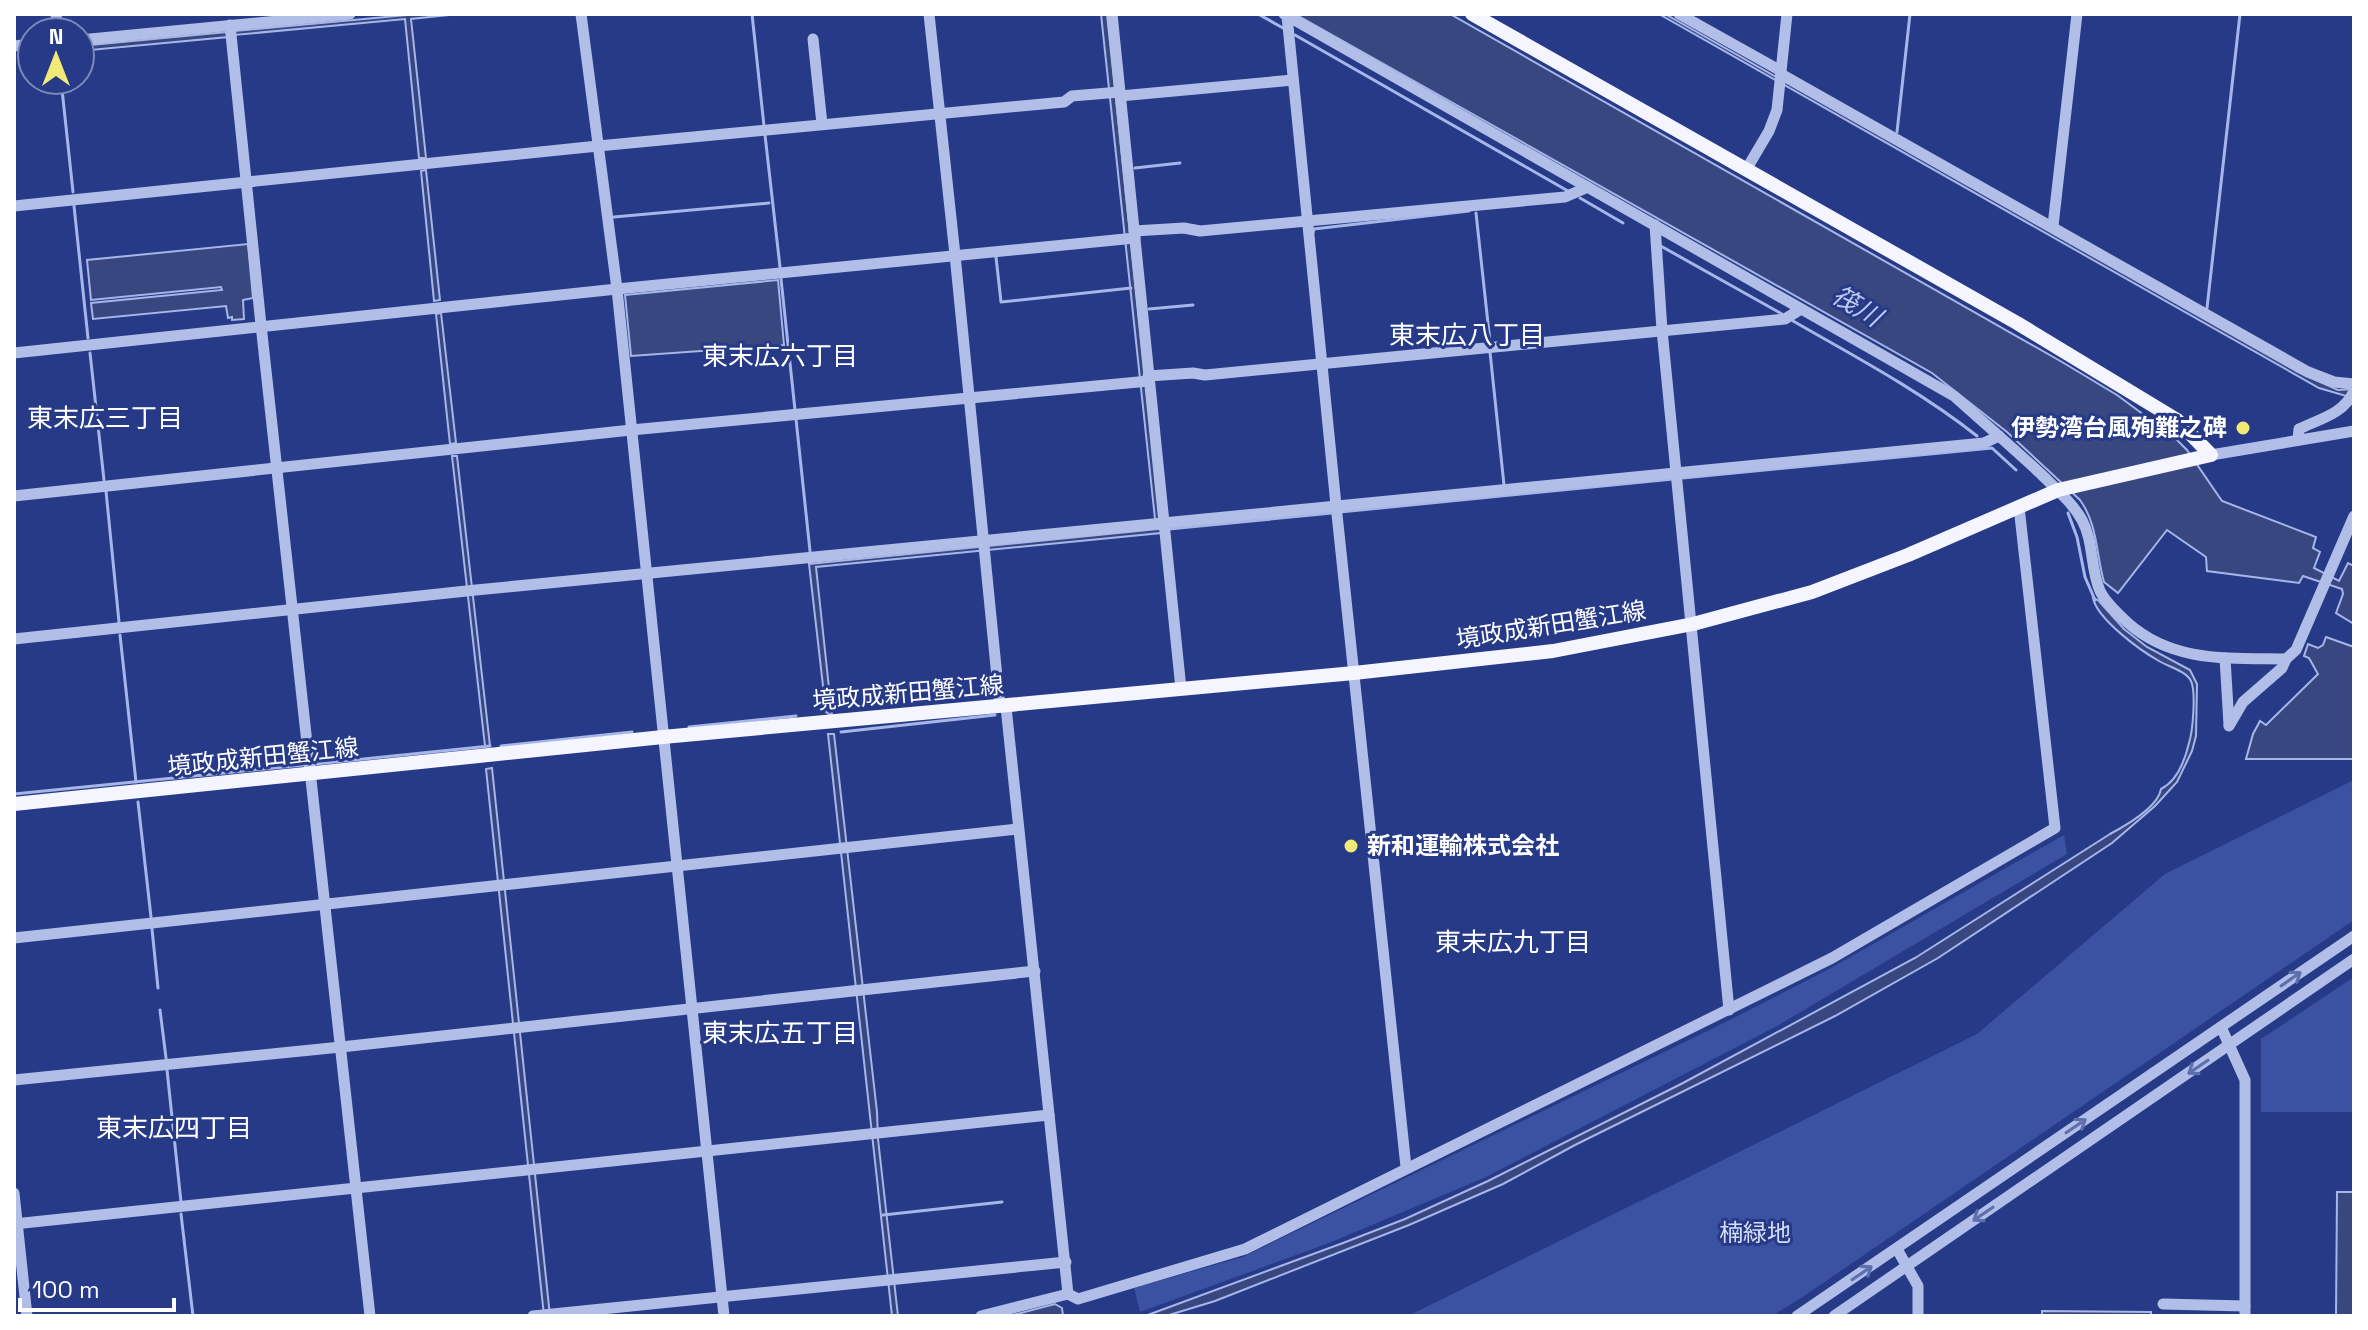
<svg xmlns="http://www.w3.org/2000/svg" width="2368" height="1330" font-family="'Space Grotesk','Noto Sans JP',sans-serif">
<rect width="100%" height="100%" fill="#263a87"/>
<!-- green -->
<g fill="#3b52a3">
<path d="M2354,780V920L1804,1296L1772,1316H1408L1977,1034L2165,874Z"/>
<path d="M2064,835L2067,854L1777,1026L1486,1177L1329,1243L1140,1312L1134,1288L1243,1257L1732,1019L1831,968Z"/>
<path d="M2354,977V1112H2261V1039Z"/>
</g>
<!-- water -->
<g fill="#384780" stroke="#a6b6e9" stroke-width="2">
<path d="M418,14H459L411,19L426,158H419L405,19L234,35V31Z"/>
<path d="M1101,14H1107L1160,519H1155Z"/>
<path d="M1295,14H1450L2062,362L2117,395L2174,437L2187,450L2222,501L2316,537L2313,548L2320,552L2314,568L2339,581L2348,563L2354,566V624L2336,613L2343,594L2342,589L2303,576L2299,583L2207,571L2206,557L2167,530L2118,593L2104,582C2096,554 2098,525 2080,500L2007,432L1932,373Z"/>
<path d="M1659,14H1665L2298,372L2338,390L2354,389L2346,396L2319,388Z"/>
<path d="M227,32L228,37L80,51V46Z"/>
<path d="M426,170L440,300L434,301L421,171Z"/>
<path d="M248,244L253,298L243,300L244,319L232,320V317L228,318L226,306L93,319L91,303L222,290L221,287L91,300L87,260Z"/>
<path d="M778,280L784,345L631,356L625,295Z"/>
<path d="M441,313L456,443L450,444L436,314Z"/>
<path d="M452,456H457L490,746H485Z"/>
<path d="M1158,529H1161V533L816,567L832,716L826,712L809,564Z"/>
<path d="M2093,598L2098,600L2124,629L2147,647L2190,670L2197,684L2196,736L2192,751L2177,782L2155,806L2112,843L1938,958L1835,1016L1575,1145L1503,1184L1409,1225L1215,1301L1166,1316H1145L1343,1243L1405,1219L1488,1181L1683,1083L1915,958L2110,834C2125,826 2158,807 2161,789C2177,781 2185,760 2189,743C2193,730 2196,692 2191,681C2186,671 2169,667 2159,661C2141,651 2097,619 2093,598Z"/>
<path d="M2326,637L2354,647V759H2246L2253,734L2260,721L2266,725L2318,674L2309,658L2304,656L2308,644L2318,648L2323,645Z"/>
<path d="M828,734H834L877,1112L878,1139L898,1316H892Z"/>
<path d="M492,768L550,1316H544L486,769Z"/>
<path d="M2337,1192H2354V1316H2336Z"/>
<path d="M1055,1304L1062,1308L1063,1316H1009Z"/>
<path d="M2042,1311L2151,1312V1316H2042Z"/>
</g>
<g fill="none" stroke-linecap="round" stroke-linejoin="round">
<!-- stream -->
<g stroke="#a6b6e9" stroke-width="3">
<path d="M752,14L764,126"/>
<path d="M1258,14L1283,28"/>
<path d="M1295,35L1568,191"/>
<path d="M61,80L73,192"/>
<path d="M1897,132L1910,14"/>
<path d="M765,135L780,267"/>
<path d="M1135,168L1180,163"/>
<path d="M1580,198L1623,223"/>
<path d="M74,206L88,338"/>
<path d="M1476,213L1490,342"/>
<path d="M614,217L769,203"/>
<path d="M1313,233L1314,229L1469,211"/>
<path d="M1659,245L1782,314"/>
<path d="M996,257L1001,302L1131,288"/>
<path d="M781,279L795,410"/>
<path d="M2207,308L2240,14"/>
<path d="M1149,309L1193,305"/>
<path d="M1793,321C1856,357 1920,391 1977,436"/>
<path d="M1490,352L1504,485"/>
<path d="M90,353L104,480"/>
<path d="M796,419L810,551"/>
<path d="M1683,478L1992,448L2016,470"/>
<path d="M106,491L119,622"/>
<path d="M1340,512L1673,479"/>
<path d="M2068,513L2077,537L2085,577L2095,600"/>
<path d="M1169,529L1332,513"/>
<path d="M120,635L136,782"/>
<path d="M689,727L796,716"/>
<path d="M841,732L995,715"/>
<path d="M501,746L632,732"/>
<path d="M315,764L490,746"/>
<path d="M14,794L303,765"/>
<path d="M138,802L151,917"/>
<path d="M152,929L158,988"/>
<path d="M160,1010L166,1058"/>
<path d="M167,1070L181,1202"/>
<path d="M181,1214L193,1316"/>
<path d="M883,1215L1002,1202"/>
</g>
<!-- minor -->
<g stroke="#b1bee8" stroke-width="11">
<path d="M56,14L58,32"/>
<path d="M581,14L617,289L724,1316"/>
<path d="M929,14L955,255L1000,707"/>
<path d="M1112,14L1181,689"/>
<path d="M1284,14L1954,396C1983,422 2013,448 2041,474C2055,488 2072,502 2082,520C2094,542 2090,568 2100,591C2106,603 2118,614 2128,623C2173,663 2229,658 2286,659"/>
<path d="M1679,14L1781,71"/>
<path d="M1287,16L1336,505L1406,1167"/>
<path d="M230,25L261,325L370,1316"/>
<path d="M813,39L822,124"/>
<path d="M80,40L350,14"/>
<path d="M14,46L32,44"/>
<path d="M1781,74L2308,372L2334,382L2354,384"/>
<path d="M1120,96L1293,80"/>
<path d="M1746,170L1769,131L1777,110L1787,14"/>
<path d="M14,206L598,146L1064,102L1072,96L1120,92"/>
<path d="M1655,225L1662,330L1729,1010"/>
<path d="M2053,226L2077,14"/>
<path d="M1134,231L1184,228L1200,231L1565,197L1588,187"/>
<path d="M14,353L617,289L1135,238"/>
<path d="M1148,376L1193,373L1205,375L1785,319L1801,309"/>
<path d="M2298,440L2299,429C2319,419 2344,414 2354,391"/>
<path d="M2211,455L2354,431"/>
<path d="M14,496L631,430L1149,381"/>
<path d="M14,639L476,590L1984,443L1999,436"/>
<path d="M2225,658L2229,725"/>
<path d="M1006,707L1068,1294"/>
<path d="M2229,726L2243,702L2282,668L2286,659L2296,650L2354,516"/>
<path d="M14,938L1018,829"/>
<path d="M2221,1027L2245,1080V1316"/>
<path d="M14,1080L341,1047L1035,971"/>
<path d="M14,1193L27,1316"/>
<path d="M14,1224L1049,1115"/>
<path d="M1897,1249L1918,1286V1316"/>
<path d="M2163,1304L2245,1306"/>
<path d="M533,1316L1066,1262"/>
<path d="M981,1316L1068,1294L1078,1299L1245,1249L1832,958L2055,828L2019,507"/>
<path d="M1797,1316L2354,936"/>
<path d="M1834,1316L2354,959"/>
</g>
<!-- major -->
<path stroke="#f4f5fe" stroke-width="14" d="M14,804L663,737L1354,673L1553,651L1693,624L1812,592L1908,555L2058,490L2211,455L2177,420L2017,323L1472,14"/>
</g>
<!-- one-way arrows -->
<defs><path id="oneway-shaft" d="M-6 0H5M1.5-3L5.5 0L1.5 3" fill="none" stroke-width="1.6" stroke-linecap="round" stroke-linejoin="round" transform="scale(2)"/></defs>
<g stroke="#5e6fae">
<use href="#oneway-shaft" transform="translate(2291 979) rotate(-35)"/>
<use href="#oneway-shaft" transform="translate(2198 1067) rotate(146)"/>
<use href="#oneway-shaft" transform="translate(2076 1126) rotate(-34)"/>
<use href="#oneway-shaft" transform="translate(1983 1214) rotate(146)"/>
<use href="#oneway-shaft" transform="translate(1862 1273) rotate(-34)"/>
</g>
<!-- markers -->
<g fill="#f1ea76" stroke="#263a87" stroke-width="3">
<circle cx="2243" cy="428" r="8"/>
<circle cx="1351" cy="846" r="8"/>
</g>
<g text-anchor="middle" stroke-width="6" stroke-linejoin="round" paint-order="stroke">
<!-- poi labels -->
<g font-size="24" font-weight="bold" fill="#fff" stroke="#263a87" text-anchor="end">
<text x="2227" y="436">伊勢湾台風殉難之碑</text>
<text x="1367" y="854" text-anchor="start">新和運輸株式会社</text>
</g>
<!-- street labels -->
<g font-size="24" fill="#fff" stroke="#263a87">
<text transform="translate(1551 625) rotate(-9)" y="8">境政成新田蟹江線</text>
<text transform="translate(908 693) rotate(-5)" y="8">境政成新田蟹江線</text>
<text transform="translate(263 757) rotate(-6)" y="8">境政成新田蟹江線</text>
</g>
<!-- park labels -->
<g font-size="24" fill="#d5ddf7" stroke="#263a87">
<text x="1755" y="1241">楠緑地</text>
</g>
<!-- water labels -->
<g font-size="26" font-style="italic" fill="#bdc9f0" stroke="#263a87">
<text transform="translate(1857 306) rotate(31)" y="9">筏川</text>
</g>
<!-- neighbourhood labels -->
<g font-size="26" fill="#fff" stroke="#263a87">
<text x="1467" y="344">東末広八丁目</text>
<text x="780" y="365">東末広六丁目</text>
<text x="105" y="427">東末広三丁目</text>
<text x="1513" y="951">東末広九丁目</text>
<text x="780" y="1042">東末広五丁目</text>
<text x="174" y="1137">東末広四丁目</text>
</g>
</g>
<!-- border -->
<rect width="2368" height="1330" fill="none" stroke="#ffffff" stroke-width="32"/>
<!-- north arrow -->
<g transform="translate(56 56)"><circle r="38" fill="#263a87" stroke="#7d89b7" stroke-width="2"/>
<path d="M0-6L14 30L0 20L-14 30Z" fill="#f1ea76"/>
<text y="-12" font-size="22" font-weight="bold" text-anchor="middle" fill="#ffffff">N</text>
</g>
<!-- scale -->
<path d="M20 1298v12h154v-12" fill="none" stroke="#ffffff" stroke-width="4"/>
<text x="32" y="1298" font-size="24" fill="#ffffff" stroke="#263a87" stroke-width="6" paint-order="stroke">100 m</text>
</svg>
